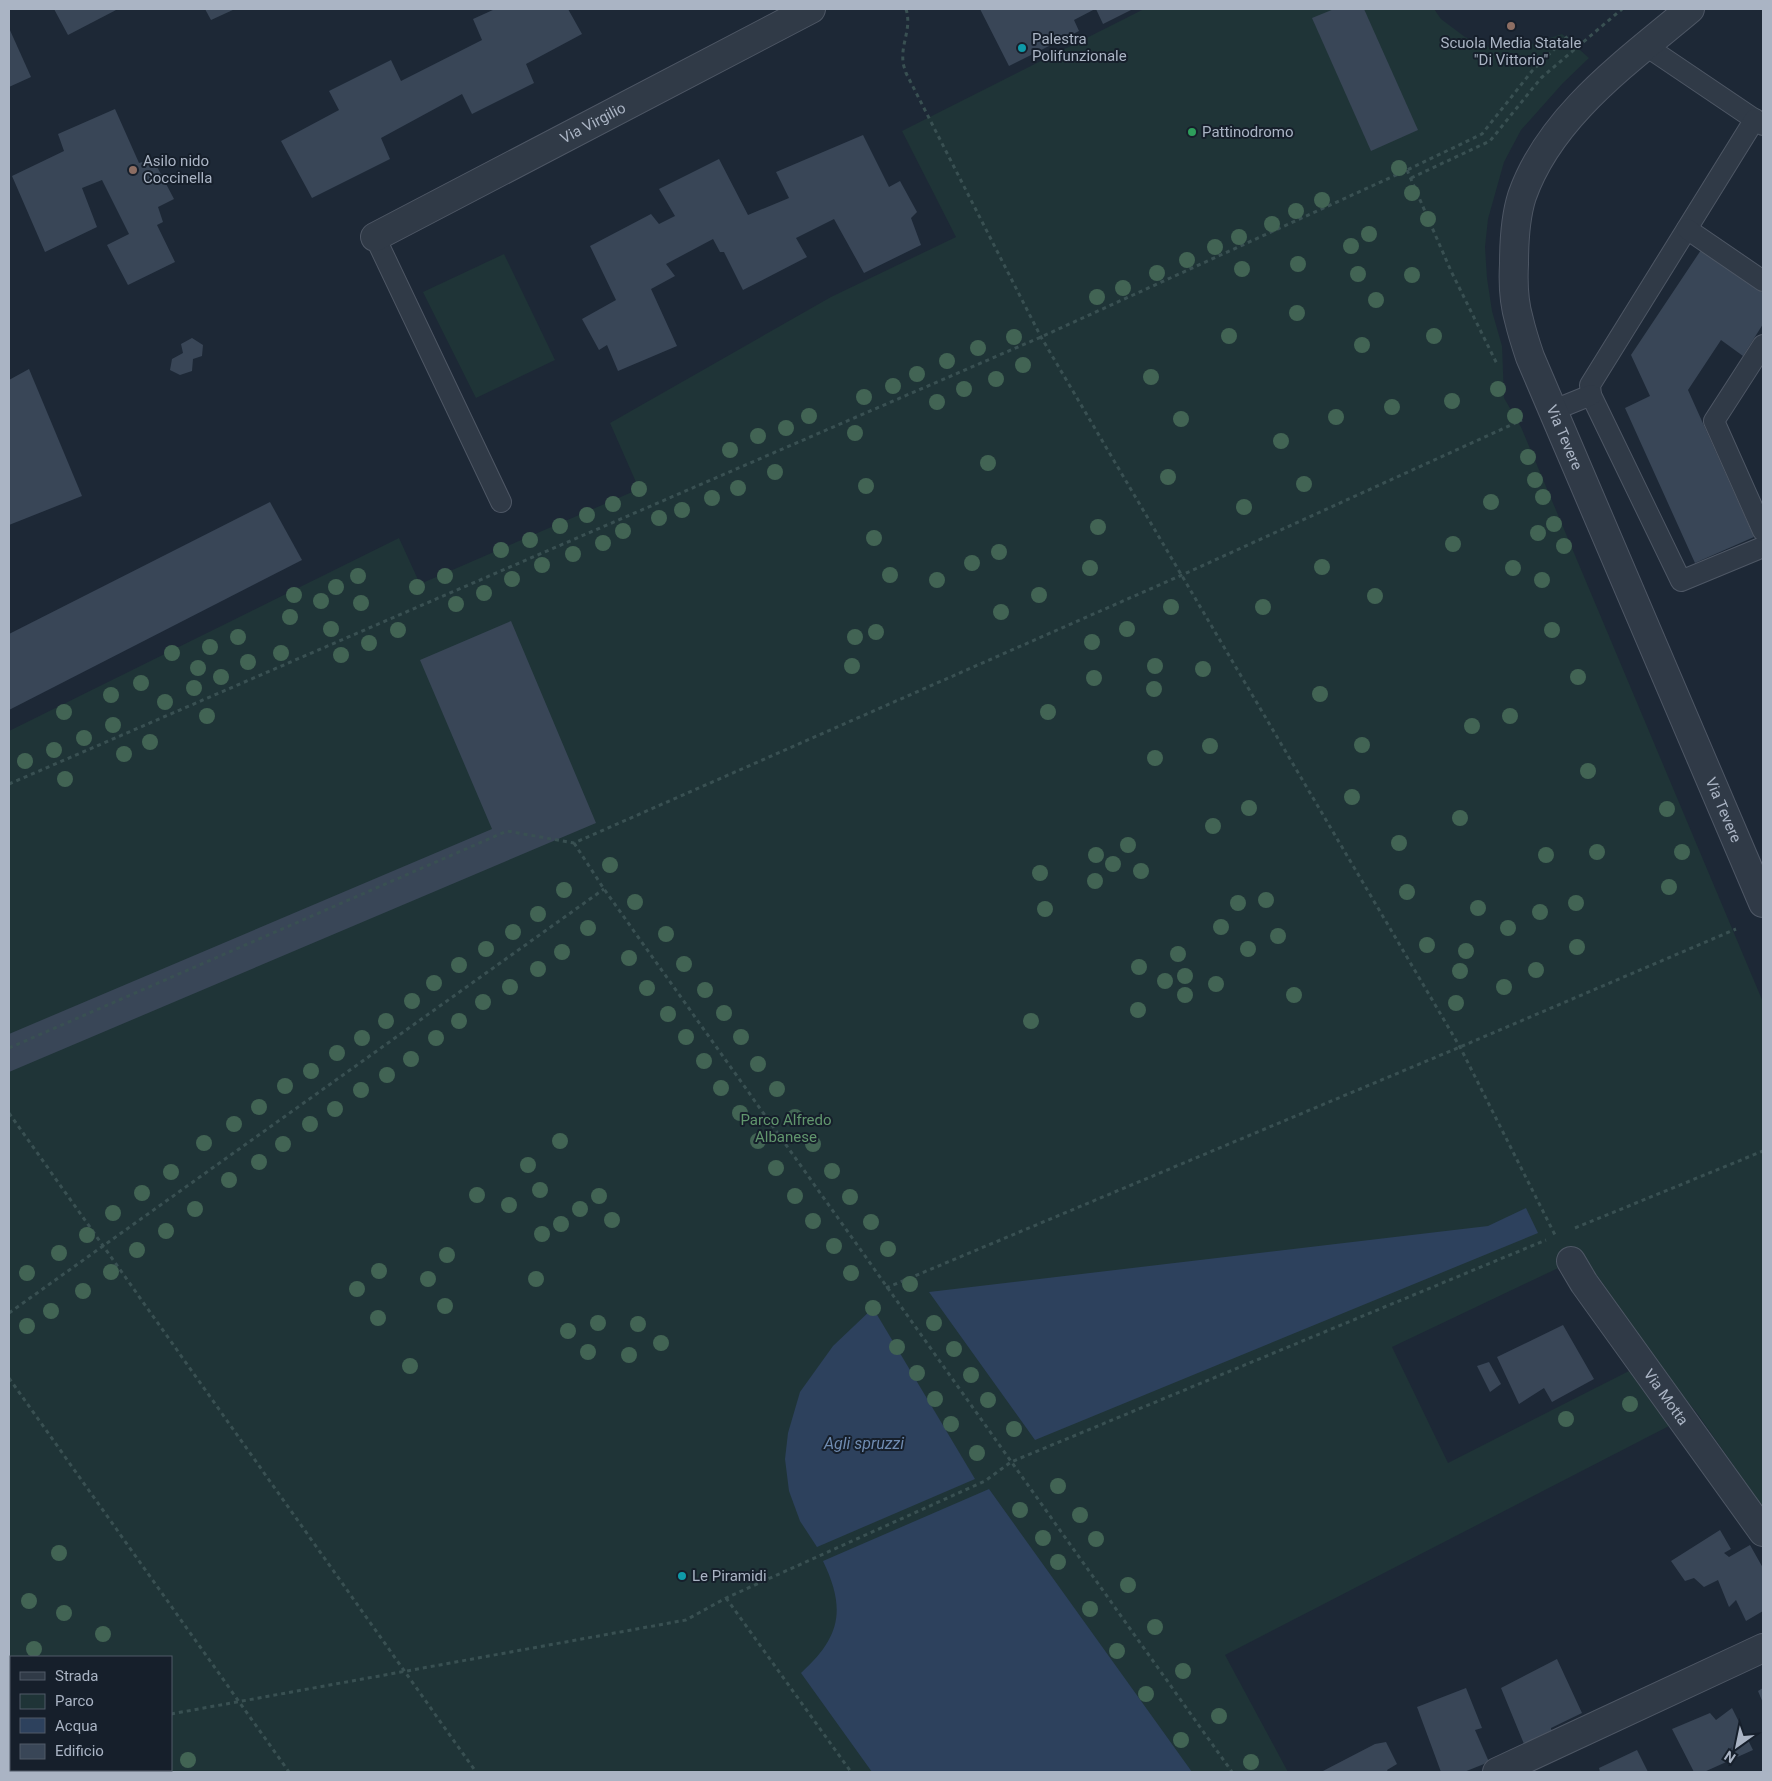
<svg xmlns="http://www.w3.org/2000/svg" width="1772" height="1781" font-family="Roboto,sans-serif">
<rect width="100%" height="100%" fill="#1d2836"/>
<!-- green -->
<g fill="#1f3437" fill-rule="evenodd">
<path d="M1144,9H1434L1441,19L1465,37L1489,47L1513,50L1562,34L1589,58L1563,83L1521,130L1504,162L1488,219L1485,247L1487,278L1492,311L1502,346L1504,398L1521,427L1763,1002V1508L1697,1413L1571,1262L1392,1347L1448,1463L1629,1371L1669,1426L1225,1655L1288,1772H9V731L399,538L420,584L639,489L610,423L831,297L956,237L902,131ZM11,1657H171V1770H11Z"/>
<path d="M504,254L555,360L476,398L423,292Z"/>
</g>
<!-- water -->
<g fill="#2d415d">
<path d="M1526,1208L1538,1233L1035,1440L929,1292L1488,1226Z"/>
<path d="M873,1308L975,1479L817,1547L800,1521L789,1491L785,1459L788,1433L800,1392L833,1346Z"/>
<path d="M989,1489L1192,1772H872L801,1673C841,1637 846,1609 823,1561Z"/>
</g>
<!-- building -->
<g fill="#394657">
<path d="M54,9H118L68,35Z"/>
<path d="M205,9H235L211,20Z"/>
<path d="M495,9H568L582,34L526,64L534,83L472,114L462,94L381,138L390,159L312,198L281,141L339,110L329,91L391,60L401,81L482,40L473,19Z"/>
<path d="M980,9H1095L1074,20L1079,31L1009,66Z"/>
<path d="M1096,9H1133L1103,24Z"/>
<path d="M1334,9H1364L1418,130L1371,151L1312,18Z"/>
<path d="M9,28L31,77L9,87Z"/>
<path d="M115,109L139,163L153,159L174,199L158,207L163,222L157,225L175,262L128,285L107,245L129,234L102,180L82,188L97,227L45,252L12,176L64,151L58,134Z"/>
<path d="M863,135L889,187L900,181L917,212L911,218L921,245L864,273L834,219L796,238L807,257L743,290L724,252H720L713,239L666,264L675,276L651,289L677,346L618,371L607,345L599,350L582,319L616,300L590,246L651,214L659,224L675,216L659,189L719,159L748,215L789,198L776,172Z"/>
<path d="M1701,250L1763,293V324L1743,356L1721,340L1688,390L1754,537L1695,563L1625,408L1650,396L1631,355Z"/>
<path d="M192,338L203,345L202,356L193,359L192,371L180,375L170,370L172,359L183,353L181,344Z"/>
<path d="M29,369L82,496L9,525V380Z"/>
<path d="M270,502L302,560L9,710V634Z"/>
<path d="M511,621L596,823L9,1072V1034L492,829L420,660Z"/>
<path d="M1563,1325L1594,1379L1552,1402L1544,1388L1519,1404L1497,1357Z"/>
<path d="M1489,1362L1501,1384L1490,1392L1477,1366Z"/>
<path d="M1720,1530L1731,1549L1724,1553L1729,1557L1750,1545L1763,1568V1611L1746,1621L1736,1600L1729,1607L1718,1580L1704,1587L1694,1578L1685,1581L1671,1561Z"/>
<path d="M1557,1659L1582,1713L1551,1728L1552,1734L1524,1744L1501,1688Z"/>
<path d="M1466,1688L1482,1728L1475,1730L1489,1762L1464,1772H1441L1417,1707Z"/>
<path d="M1763,1688V1703L1758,1691Z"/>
<path d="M1732,1708L1753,1750L1704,1772H1694L1672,1729L1710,1713L1716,1720Z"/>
<path d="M1386,1742L1397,1764L1387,1770L1388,1772H1321L1375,1744Z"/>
<path d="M1637,1750L1648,1772H1600L1599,1768Z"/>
</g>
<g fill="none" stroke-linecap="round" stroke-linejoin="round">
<!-- lane casing -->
<g stroke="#4e5765" stroke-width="22">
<g id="lane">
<path d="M1646,46L1763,125"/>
<path d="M1755,119L1590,385L1591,395L1681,581L1763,547"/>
<path d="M1687,229L1763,281"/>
<path d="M375,237L501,502"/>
<path d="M1763,345L1714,421L1763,531"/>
<path d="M1554,410L1591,395"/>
</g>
</g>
<!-- street casing -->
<g stroke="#4e5765" stroke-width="30">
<g id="street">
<path id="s1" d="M1690,9C1627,62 1550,116 1522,196C1515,218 1514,242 1514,264C1513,282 1514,303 1519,320C1522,333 1526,345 1530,357L1763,903"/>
<path id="s2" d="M375,237L811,9"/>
<path id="s3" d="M1571,1261L1584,1283L1763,1532"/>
<path d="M1497,1772L1763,1648"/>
</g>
</g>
<!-- path -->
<g stroke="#395052" stroke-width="3" stroke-dasharray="4 4" stroke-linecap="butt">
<path d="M906,9C912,28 901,43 903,61C903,65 905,69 906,73L1041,337L1460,1047L1555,1235"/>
<path d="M1407,170L1451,271L1497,364"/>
<path d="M1411,178L1490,141L1541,78L1622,9"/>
<path d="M9,784L1041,337L1407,170L1482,134L1532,71L1570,34"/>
<path d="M574,843L604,889L1232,1772"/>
<path d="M9,1048L507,831L574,843L1182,575L1522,420"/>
<path d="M9,1113L476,1772"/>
<path d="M1575,1228L1763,1151"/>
<path d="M886,1288L1460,1047L1736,929"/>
<path d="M9,1313L604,889"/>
<path d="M9,1378L289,1772"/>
<path d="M726,1598L851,1772"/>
<path d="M171,1714L686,1620L726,1598L985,1481L1011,1462L1546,1240"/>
<path d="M9,1747L11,1746"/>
<path d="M96,1770L98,1772"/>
</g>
<!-- lane -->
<use href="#lane" stroke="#303a47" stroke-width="20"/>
<!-- street -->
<use href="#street" stroke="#303a47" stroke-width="28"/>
</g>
<!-- trees -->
<g fill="#426454">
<circle cx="1399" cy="168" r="8"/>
<circle cx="1412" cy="193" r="8"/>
<circle cx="1322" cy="200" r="8"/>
<circle cx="1296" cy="211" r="8"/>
<circle cx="1428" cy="219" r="8"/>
<circle cx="1272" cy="224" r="8"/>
<circle cx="1369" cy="234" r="8"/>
<circle cx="1239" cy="237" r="8"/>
<circle cx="1351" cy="246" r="8"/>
<circle cx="1215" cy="247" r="8"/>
<circle cx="1187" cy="260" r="8"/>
<circle cx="1298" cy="264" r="8"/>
<circle cx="1242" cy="269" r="8"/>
<circle cx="1157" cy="273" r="8"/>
<circle cx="1358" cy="274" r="8"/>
<circle cx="1412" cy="275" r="8"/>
<circle cx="1123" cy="288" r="8"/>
<circle cx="1097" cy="297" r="8"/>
<circle cx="1376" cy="300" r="8"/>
<circle cx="1297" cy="313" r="8"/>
<circle cx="1229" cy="336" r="8"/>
<circle cx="1434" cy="336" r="8"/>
<circle cx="1014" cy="337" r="8"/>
<circle cx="1362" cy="345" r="8"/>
<circle cx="978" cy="348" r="8"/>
<circle cx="947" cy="361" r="8"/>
<circle cx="1023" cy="365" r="8"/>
<circle cx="917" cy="374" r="8"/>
<circle cx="1151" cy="377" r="8"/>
<circle cx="996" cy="379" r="8"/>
<circle cx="893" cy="386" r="8"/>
<circle cx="964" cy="389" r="8"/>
<circle cx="1498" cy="389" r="8"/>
<circle cx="864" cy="397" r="8"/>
<circle cx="1452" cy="401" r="8"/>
<circle cx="937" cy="402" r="8"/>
<circle cx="1392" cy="407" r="8"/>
<circle cx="809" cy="416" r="8"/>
<circle cx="1515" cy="416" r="8"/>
<circle cx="1336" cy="417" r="8"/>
<circle cx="1181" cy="419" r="8"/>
<circle cx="786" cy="428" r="8"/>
<circle cx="855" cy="433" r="8"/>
<circle cx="758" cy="436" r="8"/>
<circle cx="1281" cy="441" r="8"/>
<circle cx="730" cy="450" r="8"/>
<circle cx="1528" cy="457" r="8"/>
<circle cx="988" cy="463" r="8"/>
<circle cx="775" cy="472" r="8"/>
<circle cx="1168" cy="477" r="8"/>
<circle cx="1535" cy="480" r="8"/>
<circle cx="1304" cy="484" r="8"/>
<circle cx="866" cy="486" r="8"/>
<circle cx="738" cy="488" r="8"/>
<circle cx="639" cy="489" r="8"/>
<circle cx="1543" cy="497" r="8"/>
<circle cx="712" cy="498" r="8"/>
<circle cx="1491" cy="502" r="8"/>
<circle cx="613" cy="504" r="8"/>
<circle cx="1244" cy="507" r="8"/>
<circle cx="682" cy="510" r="8"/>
<circle cx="587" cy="515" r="8"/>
<circle cx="659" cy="518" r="8"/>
<circle cx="1554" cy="524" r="8"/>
<circle cx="560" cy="526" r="8"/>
<circle cx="1098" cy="527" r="8"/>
<circle cx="623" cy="531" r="8"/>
<circle cx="1538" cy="533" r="8"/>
<circle cx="874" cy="538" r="8"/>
<circle cx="530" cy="540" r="8"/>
<circle cx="603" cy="543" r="8"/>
<circle cx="1453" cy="544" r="8"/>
<circle cx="1564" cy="546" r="8"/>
<circle cx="501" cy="550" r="8"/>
<circle cx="999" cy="552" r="8"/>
<circle cx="573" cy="554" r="8"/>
<circle cx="972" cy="563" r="8"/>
<circle cx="542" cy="565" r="8"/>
<circle cx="1322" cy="567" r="8"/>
<circle cx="1090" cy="568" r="8"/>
<circle cx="1513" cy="568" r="8"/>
<circle cx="890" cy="575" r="8"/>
<circle cx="358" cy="576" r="8"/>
<circle cx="445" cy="576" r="8"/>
<circle cx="512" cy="579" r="8"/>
<circle cx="937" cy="580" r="8"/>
<circle cx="1542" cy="580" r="8"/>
<circle cx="336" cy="587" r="8"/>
<circle cx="417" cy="587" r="8"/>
<circle cx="484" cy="593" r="8"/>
<circle cx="294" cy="595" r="8"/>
<circle cx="1039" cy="595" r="8"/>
<circle cx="1375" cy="596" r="8"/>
<circle cx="321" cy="601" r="8"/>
<circle cx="361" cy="603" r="8"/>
<circle cx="456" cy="604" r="8"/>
<circle cx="1171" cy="607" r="8"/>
<circle cx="1263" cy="607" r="8"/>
<circle cx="1001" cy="612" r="8"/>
<circle cx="290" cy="617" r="8"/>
<circle cx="331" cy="629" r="8"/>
<circle cx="1127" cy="629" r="8"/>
<circle cx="398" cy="630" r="8"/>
<circle cx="1552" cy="630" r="8"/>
<circle cx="876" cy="632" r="8"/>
<circle cx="238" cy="637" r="8"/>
<circle cx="855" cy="637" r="8"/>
<circle cx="1092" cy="642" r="8"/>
<circle cx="369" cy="643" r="8"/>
<circle cx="210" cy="647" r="8"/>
<circle cx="172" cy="653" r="8"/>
<circle cx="281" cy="653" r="8"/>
<circle cx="341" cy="655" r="8"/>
<circle cx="248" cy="662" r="8"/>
<circle cx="852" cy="666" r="8"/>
<circle cx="1155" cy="666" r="8"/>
<circle cx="198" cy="668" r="8"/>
<circle cx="1203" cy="669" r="8"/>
<circle cx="221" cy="677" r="8"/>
<circle cx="1578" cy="677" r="8"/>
<circle cx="1094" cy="678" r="8"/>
<circle cx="141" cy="683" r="8"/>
<circle cx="194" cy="688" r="8"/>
<circle cx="1154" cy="689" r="8"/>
<circle cx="1320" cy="694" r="8"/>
<circle cx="111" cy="695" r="8"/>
<circle cx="165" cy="702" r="8"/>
<circle cx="64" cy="712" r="8"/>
<circle cx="1048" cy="712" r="8"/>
<circle cx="207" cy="716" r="8"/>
<circle cx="1510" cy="716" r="8"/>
<circle cx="113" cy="725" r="8"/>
<circle cx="1472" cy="726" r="8"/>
<circle cx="84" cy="738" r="8"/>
<circle cx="150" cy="742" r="8"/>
<circle cx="1362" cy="745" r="8"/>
<circle cx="1210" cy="746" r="8"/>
<circle cx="54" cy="750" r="8"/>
<circle cx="124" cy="754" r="8"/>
<circle cx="1155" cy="758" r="8"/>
<circle cx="25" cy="761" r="8"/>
<circle cx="1588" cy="771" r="8"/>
<circle cx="65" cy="779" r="8"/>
<circle cx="1352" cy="797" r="8"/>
<circle cx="1249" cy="808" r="8"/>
<circle cx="1667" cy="809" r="8"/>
<circle cx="1460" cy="818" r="8"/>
<circle cx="1213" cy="826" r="8"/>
<circle cx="1399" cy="843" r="8"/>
<circle cx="1128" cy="845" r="8"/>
<circle cx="1597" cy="852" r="8"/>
<circle cx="1682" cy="852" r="8"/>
<circle cx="1096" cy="855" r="8"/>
<circle cx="1546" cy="855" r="8"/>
<circle cx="1113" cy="864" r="8"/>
<circle cx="610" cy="865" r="8"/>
<circle cx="1141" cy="871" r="8"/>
<circle cx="1040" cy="873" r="8"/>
<circle cx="1095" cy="881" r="8"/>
<circle cx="1669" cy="887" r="8"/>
<circle cx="564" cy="890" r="8"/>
<circle cx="1407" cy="892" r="8"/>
<circle cx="1266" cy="900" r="8"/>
<circle cx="635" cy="902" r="8"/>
<circle cx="1238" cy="903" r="8"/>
<circle cx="1576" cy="903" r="8"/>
<circle cx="1478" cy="908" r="8"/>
<circle cx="1045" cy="909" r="8"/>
<circle cx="1540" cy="912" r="8"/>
<circle cx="538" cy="914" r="8"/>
<circle cx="1221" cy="927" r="8"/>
<circle cx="588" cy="928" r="8"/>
<circle cx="1508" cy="928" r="8"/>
<circle cx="513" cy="932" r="8"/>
<circle cx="666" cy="934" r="8"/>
<circle cx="1278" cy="936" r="8"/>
<circle cx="1427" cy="945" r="8"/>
<circle cx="1577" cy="947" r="8"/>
<circle cx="486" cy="949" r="8"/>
<circle cx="1248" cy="949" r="8"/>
<circle cx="1466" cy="951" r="8"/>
<circle cx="562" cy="952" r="8"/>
<circle cx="1178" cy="954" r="8"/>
<circle cx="629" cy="958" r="8"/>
<circle cx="684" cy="964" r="8"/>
<circle cx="459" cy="965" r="8"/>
<circle cx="1139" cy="967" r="8"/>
<circle cx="538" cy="969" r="8"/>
<circle cx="1536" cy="970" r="8"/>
<circle cx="1460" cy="971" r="8"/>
<circle cx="1185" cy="976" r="8"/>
<circle cx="1165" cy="981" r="8"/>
<circle cx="434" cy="983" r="8"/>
<circle cx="1216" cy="984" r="8"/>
<circle cx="510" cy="987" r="8"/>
<circle cx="1504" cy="987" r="8"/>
<circle cx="647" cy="988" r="8"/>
<circle cx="705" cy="990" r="8"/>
<circle cx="1185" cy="995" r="8"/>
<circle cx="1294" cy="995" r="8"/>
<circle cx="412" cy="1001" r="8"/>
<circle cx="483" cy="1002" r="8"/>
<circle cx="1456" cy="1003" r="8"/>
<circle cx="1138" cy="1010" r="8"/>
<circle cx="724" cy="1013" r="8"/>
<circle cx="668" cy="1014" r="8"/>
<circle cx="386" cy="1021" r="8"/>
<circle cx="459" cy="1021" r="8"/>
<circle cx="1031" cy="1021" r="8"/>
<circle cx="686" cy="1037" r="8"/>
<circle cx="741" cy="1037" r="8"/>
<circle cx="362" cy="1038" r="8"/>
<circle cx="436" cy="1038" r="8"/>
<circle cx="337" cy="1053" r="8"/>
<circle cx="411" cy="1059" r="8"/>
<circle cx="704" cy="1061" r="8"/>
<circle cx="758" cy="1064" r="8"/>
<circle cx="311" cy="1071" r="8"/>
<circle cx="387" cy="1075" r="8"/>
<circle cx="285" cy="1086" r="8"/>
<circle cx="721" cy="1088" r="8"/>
<circle cx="777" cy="1089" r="8"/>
<circle cx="361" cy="1090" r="8"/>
<circle cx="259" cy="1107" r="8"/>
<circle cx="335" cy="1109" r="8"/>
<circle cx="740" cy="1113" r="8"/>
<circle cx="795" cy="1117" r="8"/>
<circle cx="234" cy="1124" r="8"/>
<circle cx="310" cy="1124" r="8"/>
<circle cx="560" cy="1141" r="8"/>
<circle cx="758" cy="1141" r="8"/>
<circle cx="204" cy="1143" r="8"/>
<circle cx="283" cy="1144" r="8"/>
<circle cx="813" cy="1144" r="8"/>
<circle cx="259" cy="1162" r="8"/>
<circle cx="528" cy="1165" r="8"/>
<circle cx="776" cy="1168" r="8"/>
<circle cx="832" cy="1171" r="8"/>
<circle cx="171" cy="1172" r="8"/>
<circle cx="229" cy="1180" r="8"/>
<circle cx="540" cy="1190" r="8"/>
<circle cx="142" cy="1193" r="8"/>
<circle cx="477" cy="1195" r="8"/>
<circle cx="599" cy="1196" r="8"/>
<circle cx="795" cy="1196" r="8"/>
<circle cx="850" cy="1197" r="8"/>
<circle cx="509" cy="1205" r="8"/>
<circle cx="195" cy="1209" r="8"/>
<circle cx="580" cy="1209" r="8"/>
<circle cx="113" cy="1213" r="8"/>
<circle cx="612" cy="1220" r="8"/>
<circle cx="813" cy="1221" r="8"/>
<circle cx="871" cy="1222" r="8"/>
<circle cx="561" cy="1224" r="8"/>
<circle cx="166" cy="1231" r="8"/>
<circle cx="542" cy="1234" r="8"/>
<circle cx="87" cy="1235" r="8"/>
<circle cx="834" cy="1246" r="8"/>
<circle cx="888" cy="1249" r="8"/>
<circle cx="137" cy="1250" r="8"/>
<circle cx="59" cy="1253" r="8"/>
<circle cx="447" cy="1255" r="8"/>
<circle cx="379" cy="1271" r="8"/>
<circle cx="111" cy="1272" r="8"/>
<circle cx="27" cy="1273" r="8"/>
<circle cx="851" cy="1273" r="8"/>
<circle cx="428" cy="1279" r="8"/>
<circle cx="536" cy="1279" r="8"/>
<circle cx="910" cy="1284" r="8"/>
<circle cx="357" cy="1289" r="8"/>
<circle cx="83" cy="1291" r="8"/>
<circle cx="445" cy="1306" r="8"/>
<circle cx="873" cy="1308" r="8"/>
<circle cx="51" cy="1311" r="8"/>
<circle cx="378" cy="1318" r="8"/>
<circle cx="598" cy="1323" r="8"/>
<circle cx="934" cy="1323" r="8"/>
<circle cx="638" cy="1324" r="8"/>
<circle cx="27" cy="1326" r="8"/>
<circle cx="568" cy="1331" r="8"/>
<circle cx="661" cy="1343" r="8"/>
<circle cx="897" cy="1347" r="8"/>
<circle cx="954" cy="1349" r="8"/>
<circle cx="588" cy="1352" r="8"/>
<circle cx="629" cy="1355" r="8"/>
<circle cx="410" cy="1366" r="8"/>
<circle cx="917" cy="1373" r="8"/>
<circle cx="971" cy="1375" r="8"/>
<circle cx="935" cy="1399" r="8"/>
<circle cx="988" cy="1400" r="8"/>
<circle cx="1630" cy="1404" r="8"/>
<circle cx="1566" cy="1419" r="8"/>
<circle cx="951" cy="1424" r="8"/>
<circle cx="1014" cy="1429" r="8"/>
<circle cx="977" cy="1453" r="8"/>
<circle cx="1058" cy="1486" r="8"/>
<circle cx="1020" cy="1510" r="8"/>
<circle cx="1080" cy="1515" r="8"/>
<circle cx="1043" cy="1538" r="8"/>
<circle cx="1096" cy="1539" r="8"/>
<circle cx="59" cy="1553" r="8"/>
<circle cx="1058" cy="1562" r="8"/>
<circle cx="1128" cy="1585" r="8"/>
<circle cx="29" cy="1601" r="8"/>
<circle cx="1090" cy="1609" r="8"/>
<circle cx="64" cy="1613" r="8"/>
<circle cx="1155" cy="1627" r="8"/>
<circle cx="103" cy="1634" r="8"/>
<circle cx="34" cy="1649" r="8"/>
<circle cx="1117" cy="1651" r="8"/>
<circle cx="1183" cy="1671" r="8"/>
<circle cx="1146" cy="1694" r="8"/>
<circle cx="1219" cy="1716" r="8"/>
<circle cx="1181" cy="1740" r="8"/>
<circle cx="188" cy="1760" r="8"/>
<circle cx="1251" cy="1762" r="8"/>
</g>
<!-- markers -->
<g fill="#8d6e63" stroke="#161f2b" stroke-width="2">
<circle cx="1511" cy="26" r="5"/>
<circle cx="133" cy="170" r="5"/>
</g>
<g fill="#0f9aa8" stroke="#161f2b" stroke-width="2">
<circle cx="1022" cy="48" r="5"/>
<circle cx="682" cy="1576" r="5"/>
</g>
<circle fill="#2e9e5b" stroke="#161f2b" stroke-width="2" cx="1192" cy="132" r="5"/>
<g text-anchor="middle" stroke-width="4" stroke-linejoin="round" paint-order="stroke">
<!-- poi labels -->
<g font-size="15" fill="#aab4c4" stroke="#161f2b" text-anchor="start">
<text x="1032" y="44">Palestra<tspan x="1032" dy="17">Polifunzionale</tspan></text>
<text x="1511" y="48" text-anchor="middle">Scuola Media Statale<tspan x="1511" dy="17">"Di Vittorio"</tspan></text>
<text x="1202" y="137">Pattinodromo</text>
<text x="143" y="166">Asilo nido<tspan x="143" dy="17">Coccinella</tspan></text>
<text x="692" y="1581">Le Piramidi</text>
</g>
<!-- street labels -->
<g font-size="15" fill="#aab4c4" stroke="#161f2b">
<text dy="5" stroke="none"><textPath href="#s2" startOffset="246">Via Virgilio</textPath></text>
<text dy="5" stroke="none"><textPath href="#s1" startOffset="506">Via Tevere</textPath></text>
<text dy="5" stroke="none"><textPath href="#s1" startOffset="911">Via Tevere</textPath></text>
<text dy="5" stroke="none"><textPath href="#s3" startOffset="166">Via Motta</textPath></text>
</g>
<!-- park labels -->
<g font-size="15" fill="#61966d" stroke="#161f2b">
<text x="786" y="1125">Parco Alfredo<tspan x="786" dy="17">Albanese</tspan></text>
</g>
<!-- water labels -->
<g font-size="16" font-style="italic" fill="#6f8bb0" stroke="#161f2b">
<text x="864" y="1449">Agli spruzzi</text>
</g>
</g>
<!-- border -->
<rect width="1772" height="1781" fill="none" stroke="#aab4c4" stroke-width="20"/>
<!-- legend -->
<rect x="10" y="1656" width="162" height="115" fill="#161f2b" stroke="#515b68"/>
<rect x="20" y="1672" width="25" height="8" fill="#303a47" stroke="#515b68"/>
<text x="55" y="1681" font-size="15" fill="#aab4c4">Strada</text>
<rect x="20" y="1694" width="25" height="15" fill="#1f3437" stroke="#515b68"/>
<text x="55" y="1706" font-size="15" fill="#aab4c4">Parco</text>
<rect x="20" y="1718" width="25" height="15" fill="#2d415d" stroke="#515b68"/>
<text x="55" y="1731" font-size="15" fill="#aab4c4">Acqua</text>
<rect x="20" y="1744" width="25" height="15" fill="#394657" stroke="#515b68"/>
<text x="55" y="1756" font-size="15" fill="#aab4c4">Edificio</text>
<!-- north arrow -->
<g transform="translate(1737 1746) rotate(213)" stroke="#161f2b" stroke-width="4" paint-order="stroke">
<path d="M0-4L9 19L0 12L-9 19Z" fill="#aab4c4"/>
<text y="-8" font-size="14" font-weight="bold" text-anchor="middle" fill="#aab4c4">N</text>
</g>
</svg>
